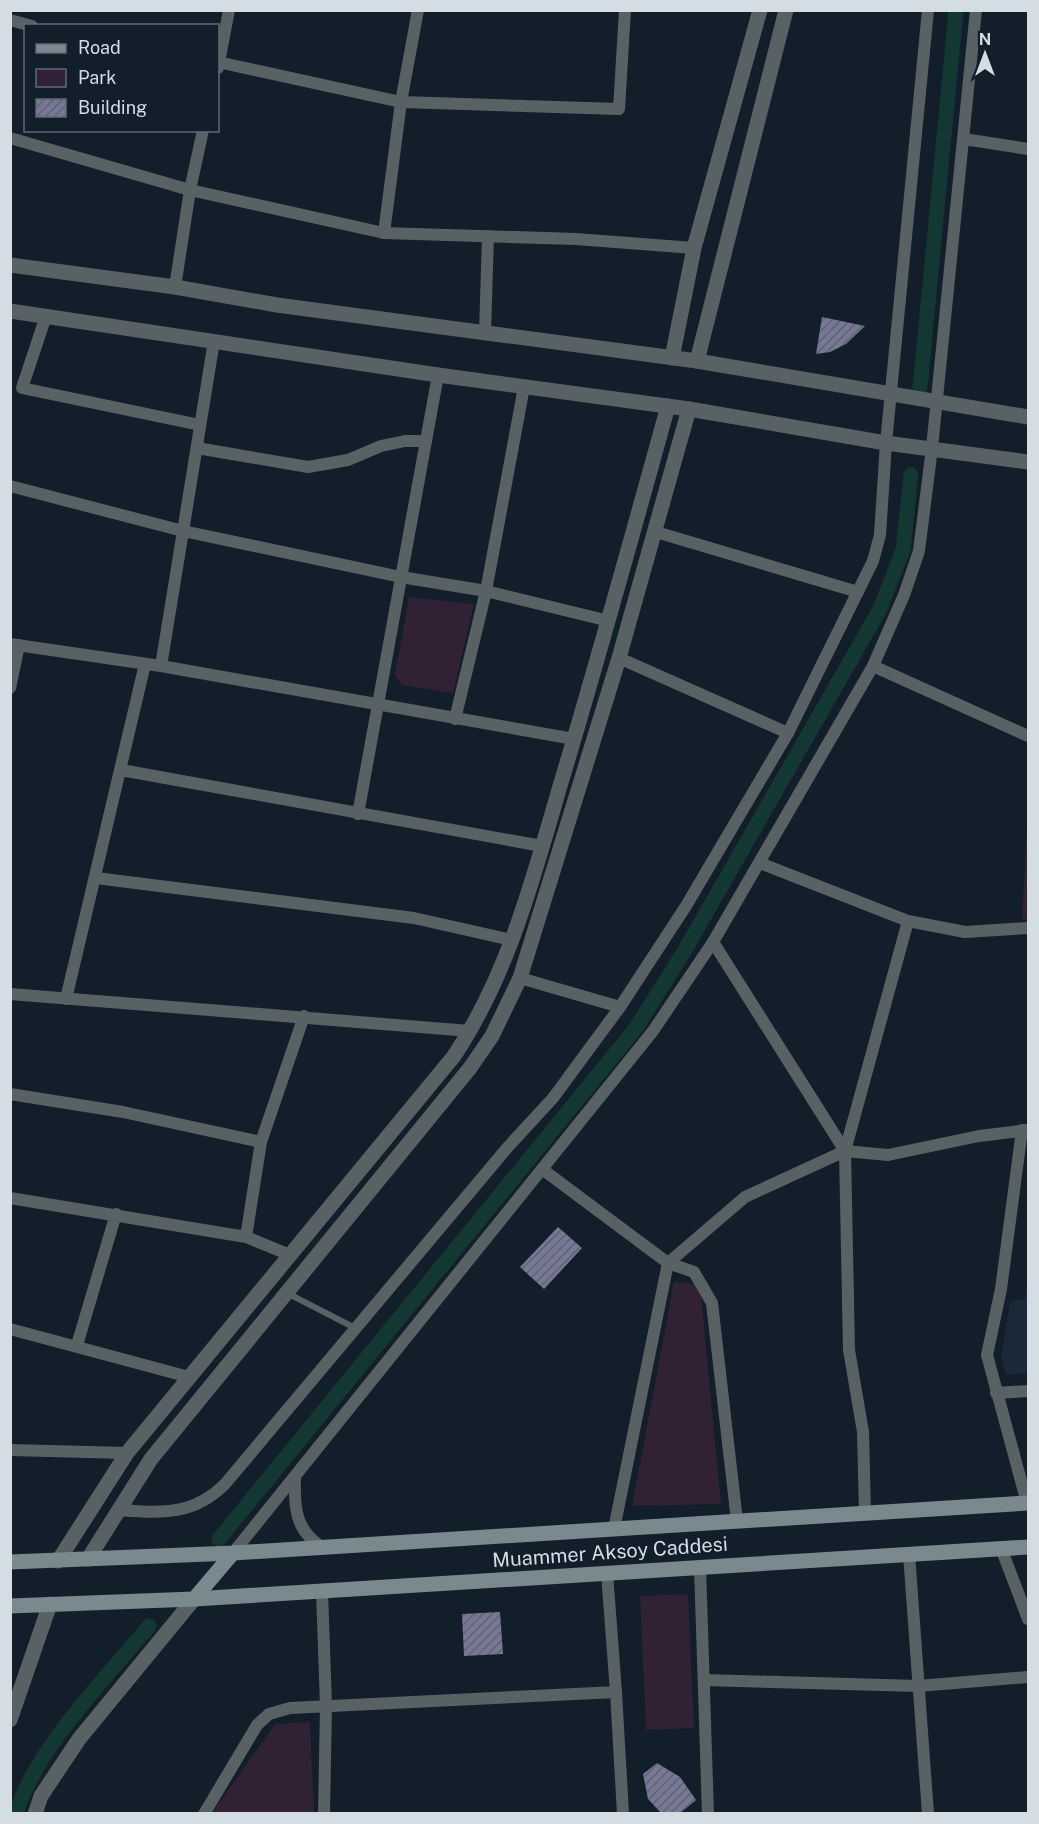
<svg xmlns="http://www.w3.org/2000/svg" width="1039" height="1824" font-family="'Public Sans',sans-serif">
<defs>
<pattern id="building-hatch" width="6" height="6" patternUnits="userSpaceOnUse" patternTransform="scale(1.5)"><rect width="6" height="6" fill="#777894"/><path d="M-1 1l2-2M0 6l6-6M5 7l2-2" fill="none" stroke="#616274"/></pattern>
</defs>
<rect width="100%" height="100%" fill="#121e29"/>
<!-- built -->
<path fill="#192938" d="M1028,1276V1373L1006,1375L1001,1358L1010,1301L1025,1299Z"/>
<!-- park -->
<g fill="#302134">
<path d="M409,597L474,604L453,693L402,685L395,675Z"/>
<path d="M1028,805V919L1022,920Z"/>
<path d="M674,1282L694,1284L701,1295L721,1504L632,1506Z"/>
<path d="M688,1594L694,1728L646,1730L640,1596Z"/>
<path d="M310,1722L314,1813H212L275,1724Z"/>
</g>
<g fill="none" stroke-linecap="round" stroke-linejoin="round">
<!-- canal -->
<g stroke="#133732" stroke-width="15">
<path d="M920,388L956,10"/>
<path d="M219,1539L636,1028L685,950L880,609L903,550L911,475"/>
<path d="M16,1814C35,1749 106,1678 149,1626"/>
</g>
</g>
<!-- building -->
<g fill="url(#building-hatch)">
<path d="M822,317L865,326L846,344L830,352L816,354Z"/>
<path d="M558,1227L582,1248L544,1289L520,1267Z"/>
<path d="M500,1612L503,1654L464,1656L462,1614Z"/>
<path d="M657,1763L680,1777L696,1800L679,1814H662L648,1799L643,1774Z"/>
</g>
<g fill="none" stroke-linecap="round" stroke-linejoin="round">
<!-- service -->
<path stroke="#586264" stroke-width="6" d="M287,1293L355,1328"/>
<!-- minor -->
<g stroke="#586264" stroke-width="12">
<path d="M10,20L32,26"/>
<path d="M218,62L401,102L619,109L625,10"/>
<path d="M218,68L229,10"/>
<path d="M10,138L190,190L384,233L576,239L694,248"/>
<path d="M964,139L1028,149"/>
<path d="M384,233L401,102L418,10"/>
<path d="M175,287L190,190L203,130"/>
<path d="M46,316L22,388L200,425"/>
<path d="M485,333L488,236"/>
<path d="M197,448L308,467L348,460L381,446L405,441H426"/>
<path d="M10,486L183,531L401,577L486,591L609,621"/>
<path d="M656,532L858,592"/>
<path d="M10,644L161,666L574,739"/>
<path d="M619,658L788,733"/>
<path d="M161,666L214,341"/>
<path d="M873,666L1028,736"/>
<path d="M10,688L19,645"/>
<path d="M455,719L486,591L524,387"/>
<path d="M121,770L542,846"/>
<path d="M358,814L438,375"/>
<path d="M760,863L908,921L965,932L1028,928"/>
<path d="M96,878L414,918L512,940"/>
<path d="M713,942L845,1151L849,1350L863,1432L865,1513"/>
<path d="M520,978L620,1007"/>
<path d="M10,994L470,1031"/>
<path d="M66,999L145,664"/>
<path d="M10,1094L123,1112L261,1142"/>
<path d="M1022,1130L1001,1289L987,1355L1027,1503"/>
<path d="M845,1151L908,921"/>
<path d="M542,1169L668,1263L614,1529"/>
<path d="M10,1198L246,1237L290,1255"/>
<path d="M246,1237L261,1142L304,1016"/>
<path d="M10,1329L189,1377"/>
<path d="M77,1345L116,1214"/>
<path d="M996,1393L1028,1391"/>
<path d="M10,1450L127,1453"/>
<path d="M295,1477C294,1507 295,1532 324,1548"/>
<path d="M119,1510C161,1513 193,1516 225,1484L507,1148L553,1098L620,1007L686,906L788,733L873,561L880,535L886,443L928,10"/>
<path d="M737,1521L712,1303L694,1272L668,1263L745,1197L845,1151L888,1155L979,1136L1028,1130"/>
<path d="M1001,1548L1028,1619"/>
<path d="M233,1553L653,1031L713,942L873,666L904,595L919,551L932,448L976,10"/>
<path d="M909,1554L928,1814"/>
<path d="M700,1567L708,1814"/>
<path d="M322,1591L326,1706L324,1814"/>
<path d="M704,1680L918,1686L1028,1677"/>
<path d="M616,1692L623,1814"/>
<path d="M204,1814L257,1725L269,1714L290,1708L616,1692L607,1573"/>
</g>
<!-- tertiary -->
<g stroke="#586264" stroke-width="15">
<path d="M10,265L175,287L277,305L697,361L1028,417"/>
<path d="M10,311L438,375L689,409L886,443L1028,462"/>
<path d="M672,358L694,248L760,10"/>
<path d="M697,361L786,10"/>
<path d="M88,1559L151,1459L470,1068L492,1036L520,978L619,658L689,409"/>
<path d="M58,1561L127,1453L454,1056C508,975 533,879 560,786C598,660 633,533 668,406"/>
<path d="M10,1720L50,1604"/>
<path d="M35,1814L41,1796L79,1739L194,1599"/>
</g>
<!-- secondary -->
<g stroke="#7a898d" stroke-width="15">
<path d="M10,1562L233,1553L1028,1503"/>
<path d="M194,1599L233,1553"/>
<path d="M10,1606L194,1599L1028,1547"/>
</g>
</g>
<g text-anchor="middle" stroke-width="4.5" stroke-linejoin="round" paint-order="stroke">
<!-- street labels -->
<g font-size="20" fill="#d4dce4" stroke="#121e29">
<text transform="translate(610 1552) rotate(-4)" y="7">Muammer Aksoy Caddesi</text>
</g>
</g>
<!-- border -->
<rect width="1039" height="1824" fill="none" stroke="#d4dce4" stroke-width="24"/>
<!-- legend -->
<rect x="24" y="24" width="195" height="108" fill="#121e29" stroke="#606a74" stroke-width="1.5"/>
<rect x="36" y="44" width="30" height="9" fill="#7a898d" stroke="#606a74" stroke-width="1.5"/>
<text x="78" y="54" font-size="18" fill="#d4dce4">Road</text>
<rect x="36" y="69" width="30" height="18" fill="#302134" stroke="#606a74" stroke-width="1.5"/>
<text x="78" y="84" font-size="18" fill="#d4dce4">Park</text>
<rect x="36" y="99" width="30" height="18" fill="url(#building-hatch)" stroke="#606a74" stroke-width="1.5"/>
<text x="78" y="114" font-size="18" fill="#d4dce4">Building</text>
<!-- north arrow -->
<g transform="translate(985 54)" stroke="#121e29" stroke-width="4.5" paint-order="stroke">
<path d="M0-4.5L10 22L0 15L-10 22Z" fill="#d4dce4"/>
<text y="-9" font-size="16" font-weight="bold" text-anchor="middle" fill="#d4dce4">N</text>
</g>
</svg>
